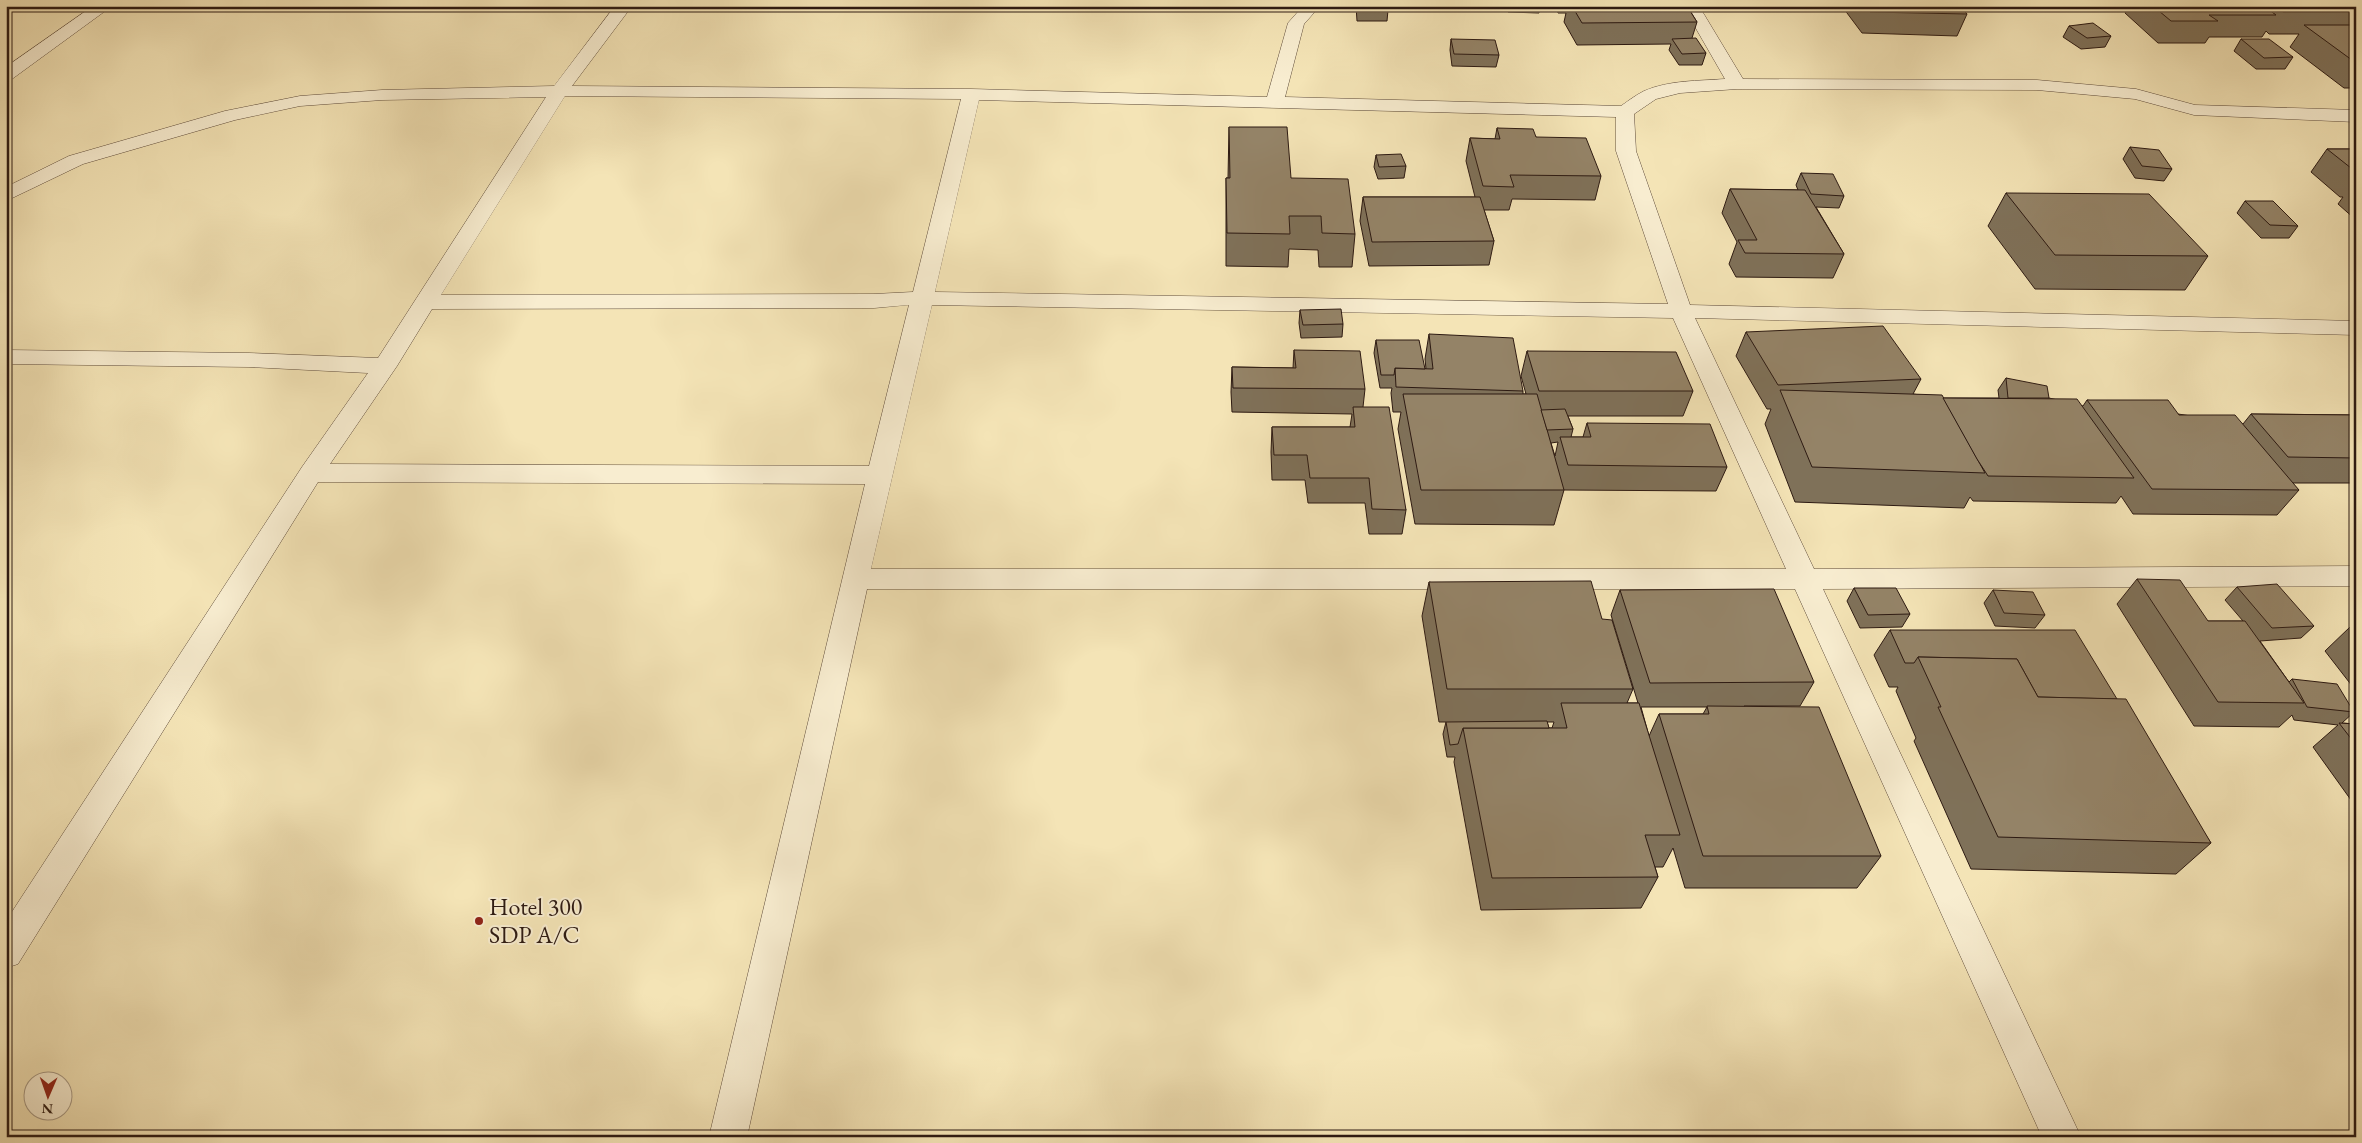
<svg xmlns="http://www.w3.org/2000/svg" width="2362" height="1143" font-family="'EB Garamond',serif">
<rect width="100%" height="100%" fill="#f4e4b6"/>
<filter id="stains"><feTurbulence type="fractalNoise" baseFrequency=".004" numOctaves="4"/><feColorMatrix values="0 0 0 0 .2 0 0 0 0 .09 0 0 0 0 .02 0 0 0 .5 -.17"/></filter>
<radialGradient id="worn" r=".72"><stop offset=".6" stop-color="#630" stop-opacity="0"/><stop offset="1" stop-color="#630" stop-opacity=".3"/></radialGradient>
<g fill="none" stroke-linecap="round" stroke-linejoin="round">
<!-- street casing -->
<g stroke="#5f4c3b" stroke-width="1">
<g id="street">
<path d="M93,6H112L12,79L6,80V67Z"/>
<path d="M615,6H632L572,86L971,89L1267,97L1288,23L1303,6H1320L1304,24L1285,97L1621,106C1628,101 1636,95 1644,91C1669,80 1699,81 1725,79L1683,6H1699L1743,79L2037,80L2136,89L2195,105L2356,110V122L2194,115L2135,99L2037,90L1737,89L1680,93L1656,99L1634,114L1636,151L1690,305L2356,321V335L1695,318L1814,569L2356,566V586L1823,589L2081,1137H2042L1795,589H867L747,1137H709L865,484L318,482L18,964L6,968V921L302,467L368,373L249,367L6,364V350L249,353L378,358L546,97L382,100L300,106L235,120L83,164L6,201V187L69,156L225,111L300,96L382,90L554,86ZM565,96L961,99L913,292L874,294L441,295ZM979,100L1616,117V151L1668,304L935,292ZM909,305L869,466L330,464L397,366L432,309L874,308ZM932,305L1673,318L1786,569H871Z"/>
</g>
</g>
<!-- street -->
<use href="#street" fill="#f8edd0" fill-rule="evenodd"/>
</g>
<!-- wall -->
<g fill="#7f7159" stroke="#2d1a12" fill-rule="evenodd">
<path d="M1356,6H1388V10L1387,21H1357Z"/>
<path d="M1507,6H1540L1539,13L1508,12Z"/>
<path d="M1556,6H1687L1697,22L1692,38L1706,53L1702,65H1679L1669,50L1671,44L1577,45L1564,22L1566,13H1558Z"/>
<path d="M1845,6H1960L1967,14L1957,36L1862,33L1844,9Z"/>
<path d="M2116,6H2356V88H2344L2290,47L2299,34H2269L2266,31L2262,37H2209L2205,43H2158L2125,13L2128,7Z"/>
<path d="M2069,26L2111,36L2105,47L2081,49L2063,37Z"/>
<path d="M1451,39L1499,55L1496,67L1452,66L1450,50Z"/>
<path d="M2241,39L2293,57L2285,69H2256L2234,51Z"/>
<path d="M1229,127L1291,178L1355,234L1352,267H1319L1318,250L1289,249L1288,267L1226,266V178H1228Z"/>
<path d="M1497,128L1536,137L1601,176L1595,200L1512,199L1509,210H1484L1494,241L1489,265L1369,266L1360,221L1363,197H1475L1466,161L1470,138L1495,139Z"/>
<path d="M2130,147L2172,169L2164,181L2135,178L2123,159Z"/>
<path d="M2327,149H2356V220L2338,204L2343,197H2340L2311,172Z"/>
<path d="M1376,155L1406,166L1404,178L1378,179L1374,167Z"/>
<path d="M1801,173L1844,196L1839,208L1816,207L1844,254L1833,278L1736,277L1729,264L1737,242L1722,213L1730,189L1798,190L1796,185Z"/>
<path d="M2006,193L2208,256L2185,290L2035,289L1988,226Z"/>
<path d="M2245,201L2298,226L2289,238H2261L2237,213Z"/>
<path d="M1300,310L1343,324L1342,337L1301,338L1299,323Z"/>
<path d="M1746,332L1921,379L1913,394L1943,398H1999L1998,390L2006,378L2049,398L2083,406L2087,400L2243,424L2251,414L2356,415V483H2292L2299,490L2277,515L2133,514L2121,496L2116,503L1973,501L1970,497L1964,508L1795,502L1765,424L1771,409H1767L1736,356Z"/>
<path d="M1429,334L1523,391V394H1526L1521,376L1527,351L1693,391L1683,416H1568L1573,429L1571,437H1583L1587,423L1727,467L1716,491L1564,490L1554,525L1415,524L1398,429L1401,412H1393L1391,393L1392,388H1380L1374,353L1376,340L1426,369L1425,359ZM1558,442L1555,456L1551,443Z"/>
<path d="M1294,350L1365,389L1363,407L1406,510L1402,534H1369L1365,503H1308L1305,480H1272L1271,452L1272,427H1350L1352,414L1232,412L1231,392L1232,367L1293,368Z"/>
<path d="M2137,579L2208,621H2243L2225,600L2237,587L2314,626L2301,638L2260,641L2289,682L2292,679L2354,712L2342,723L2356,724V807L2313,747L2338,725L2294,720L2292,715L2279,727L2194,726L2117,604Z"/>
<path d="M1429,582L1602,619L1633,689L1627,703H1638L1611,615L1620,590L1814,682L1800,706H1744L1881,856L1857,888H1685L1673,848L1663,867H1655L1658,877L1641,908L1481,910L1454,762L1455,757H1447L1443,734L1446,722H1439L1422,616ZM1641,707H1707L1703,714H1659L1649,736ZM1547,722H1554L1552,728H1549Z"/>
<path d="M1854,588L1910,614L1902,627L1860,628L1847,601Z"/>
<path d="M1993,590L2045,615L2035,628L1995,626L1984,603Z"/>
<path d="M2350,627H2356V691L2325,651Z"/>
<path d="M1890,630L2117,699L2211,843L2176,874L1971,869L1914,741L1916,738L1896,691L1898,687H1889L1874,655Z"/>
</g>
<!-- building -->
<g fill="#948367" stroke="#2d1a12">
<path d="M1358,6H1388V10L1359,9Z"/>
<path d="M1572,6H1687L1697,22L1582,23Z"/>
<path d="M1866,6H1960L1967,14L1870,12Z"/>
<path d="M2153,6H2264L2276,15H2209L2218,21H2171Z"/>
<path d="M2276,6H2356V12H2283Z"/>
<path d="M2093,23L2111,36L2087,38L2069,26Z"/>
<path d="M2304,25H2356V63Z"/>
<path d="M1696,38L1706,53L1682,54L1672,39Z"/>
<path d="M1451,39L1495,40L1499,55L1454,54Z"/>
<path d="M2241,39H2269L2293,57L2264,58Z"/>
<path d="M1229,127H1287L1291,178L1348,179L1355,234L1322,233L1321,216H1289L1290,234L1227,233L1226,178H1230Z"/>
<path d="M1497,128L1533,129L1536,137L1586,138L1601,176L1510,175L1514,187L1483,186L1470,138L1500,139Z"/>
<path d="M2130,147L2159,150L2172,169L2142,166Z"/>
<path d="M2327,149H2356V172Z"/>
<path d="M1401,154L1406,166L1379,167L1376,155Z"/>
<path d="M1801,173L1833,174L1844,196L1811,194Z"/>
<path d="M1730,189L1805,190L1844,254L1745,253L1738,240H1757Z"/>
<path d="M2006,193L2149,194L2208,256L2055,255Z"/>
<path d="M1363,197H1480L1494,241L1372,242Z"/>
<path d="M2245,201H2273L2298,226L2270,225Z"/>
<path d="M1341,309L1343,324L1303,325L1300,310Z"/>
<path d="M1883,326L1921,379L1778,385L1746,332Z"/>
<path d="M1429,334L1513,338L1523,391L1396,387L1395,368L1433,369Z"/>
<path d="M1376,340H1419L1425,369L1395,368L1394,375H1381Z"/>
<path d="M1294,350L1360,351L1365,389L1233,388L1232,367L1296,368Z"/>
<path d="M1527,351L1676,352L1693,391H1539Z"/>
<path d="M2006,378L2047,386L2049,398H2008Z"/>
<path d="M1780,390L1942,395L1985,473L1812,467Z"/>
<path d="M1403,394H1537L1564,490H1421Z"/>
<path d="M1943,398L2077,399L2134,478L1988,476L1977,459Z"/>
<path d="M2087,400H2168L2179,415H2235L2299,490L2152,489Z"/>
<path d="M1353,407H1389L1406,510L1372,509L1369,478H1310L1307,455H1274L1272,427H1355Z"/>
<path d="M1565,409L1573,429L1547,430L1541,410Z"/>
<path d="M2251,414L2356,415V458L2288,457Z"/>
<path d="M1587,423L1710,424L1727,467L1568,465L1560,437H1591Z"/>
<path d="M2137,579L2180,580L2208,621H2245L2304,703L2218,702Z"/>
<path d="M1591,581L1602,619L1612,620L1633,689H1447L1429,582Z"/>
<path d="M2277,584L2314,626L2272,628L2237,587Z"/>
<path d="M1854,588H1896L1910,614L1868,615Z"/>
<path d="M1774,589L1814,682L1650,683L1620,590Z"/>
<path d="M1993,590L2033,592L2045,615L2004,613Z"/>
<path d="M2350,627H2356V633Z"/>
<path d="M1890,630H2075L2117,699L2038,697L2017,659L1918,657L1914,663H1905Z"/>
<path d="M1918,657L2017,659L2038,697L2126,699L2211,843L1998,837L1938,707H1941Z"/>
<path d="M2292,679L2337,684L2354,712L2307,707Z"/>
<path d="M1561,703H1639L1680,835H1645L1658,877L1492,878L1463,728H1567Z"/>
<path d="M1707,706L1819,707L1881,856H1703L1659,714H1709Z"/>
<path d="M1547,721L1549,728H1463L1458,744L1450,745L1446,722Z"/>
<path d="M2339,723L2356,724V745Z"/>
</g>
<!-- markers -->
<circle fill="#8f2418" stroke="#f8edd0" stroke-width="2" cx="479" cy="921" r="5"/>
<g text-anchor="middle" stroke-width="4" stroke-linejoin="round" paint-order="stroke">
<!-- near-poi labels -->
<g font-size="24" fill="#2d1a12" stroke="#f8edd0" text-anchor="start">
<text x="489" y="915">Hotel 300<tspan x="489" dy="28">SDP A/C</tspan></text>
</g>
</g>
<!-- margin -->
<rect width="2362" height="1143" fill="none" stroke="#f4e4b6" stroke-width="25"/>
<rect x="8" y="8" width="2347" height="1128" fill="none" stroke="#2d1a12" stroke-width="2.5"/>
<rect x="12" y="12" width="2337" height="1118" fill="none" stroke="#2d1a12"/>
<!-- north arrow -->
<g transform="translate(48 1096) rotate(182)"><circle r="24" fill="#f8edd0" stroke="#a79984"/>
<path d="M0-4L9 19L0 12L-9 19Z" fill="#8f2418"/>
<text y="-8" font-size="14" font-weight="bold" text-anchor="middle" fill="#2d1a12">N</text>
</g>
<rect width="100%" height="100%" filter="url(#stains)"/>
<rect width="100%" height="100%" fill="url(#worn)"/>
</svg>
